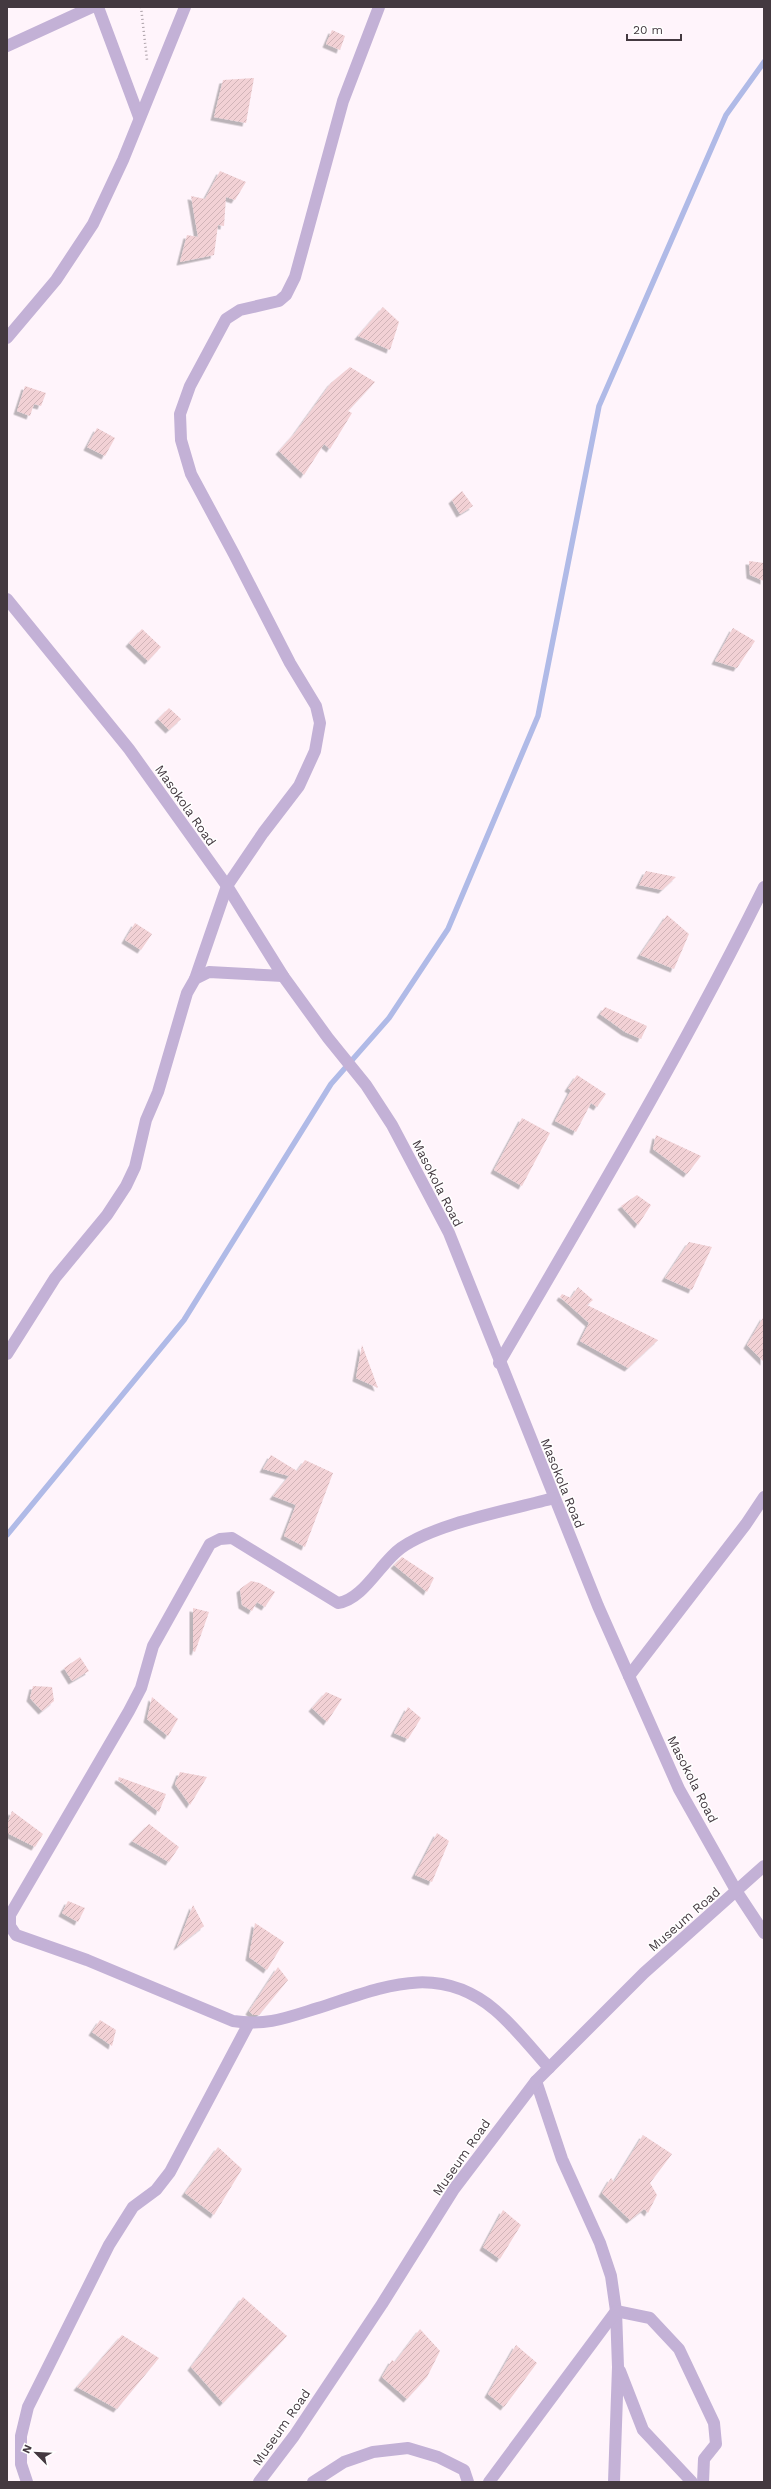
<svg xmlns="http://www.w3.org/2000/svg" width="771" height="2489" font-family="'Work Sans',sans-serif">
<defs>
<pattern id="building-hatch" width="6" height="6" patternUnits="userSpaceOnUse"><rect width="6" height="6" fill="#f2d1d5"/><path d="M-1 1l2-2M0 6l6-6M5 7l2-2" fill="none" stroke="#d1b4b8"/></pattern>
<filter id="shadow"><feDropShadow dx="-3.5" dy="3.5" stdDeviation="0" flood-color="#0004"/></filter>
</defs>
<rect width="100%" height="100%" fill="#fff4fb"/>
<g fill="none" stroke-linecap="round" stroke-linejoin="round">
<!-- stream -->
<path stroke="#b0bae7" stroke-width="5.5" d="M7,1535L184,1320L331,1084L389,1018L448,929L538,716L599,406L726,115L764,62"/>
</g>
<!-- building -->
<g fill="url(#building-hatch)" filter="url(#shadow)">
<path d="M332,30L345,36L340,50L326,44Z"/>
<path d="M254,78L246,123L214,117L223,80Z"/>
<path d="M220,171L246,182L235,200L226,197L224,226L218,225L214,255L180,262L187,235L198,237L191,196L205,199Z"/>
<path d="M383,307L399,322L390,350L358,336Z"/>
<path d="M350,367L375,382L348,411L352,413L330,449L324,444L304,475L279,451L295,433L331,383Z"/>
<path d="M25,386L46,393L41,406L34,404L30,416L17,411Z"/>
<path d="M97,428L115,438L105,456L87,447Z"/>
<path d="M462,491L473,506L460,514L452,500Z"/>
<path d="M749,561L764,563V581L750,575Z"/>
<path d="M733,628L755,641L737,668L715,661Z"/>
<path d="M142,629L161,647L148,661L129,643Z"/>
<path d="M169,708L181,719L169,730L158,719Z"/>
<path d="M646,871L676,877L662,890L639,885Z"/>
<path d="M667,915L689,934L674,969L640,955Z"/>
<path d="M135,923L152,934L141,950L125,940Z"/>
<path d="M605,1007L647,1026L641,1039L625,1032L600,1014Z"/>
<path d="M577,1075L606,1094L597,1107L591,1103L576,1132L555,1121L571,1090L568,1088Z"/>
<path d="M522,1118L550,1133L522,1186L494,1170Z"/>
<path d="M656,1135L701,1156L687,1174L653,1149Z"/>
<path d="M637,1195L651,1205L638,1225L621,1206Z"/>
<path d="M689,1242L712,1247L692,1290L665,1278Z"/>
<path d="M578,1287L593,1300L587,1305L658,1340L628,1368L580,1341L589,1323L560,1297L562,1294L571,1298Z"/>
<path d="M764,1316V1362L747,1345Z"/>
<path d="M362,1345L378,1388L356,1378Z"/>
<path d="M271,1455L297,1471L305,1460L333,1473L305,1547L284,1536L296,1505L273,1496L289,1476L263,1469Z"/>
<path d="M402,1557L434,1578L427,1592L394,1565Z"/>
<path d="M251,1581L260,1583L275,1592L265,1607L257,1602L252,1611L242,1605L240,1589Z"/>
<path d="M193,1608L209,1612L195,1652L193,1651Z"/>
<path d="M80,1657L89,1671L72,1681L64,1668Z"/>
<path d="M33,1686L52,1687L54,1701L42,1711L30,1698Z"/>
<path d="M326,1692L342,1699L327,1722L312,1708Z"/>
<path d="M152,1697L178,1719L168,1736L147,1719Z"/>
<path d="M408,1707L421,1718L408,1739L394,1733Z"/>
<path d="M180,1772L207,1777L190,1805L175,1784Z"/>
<path d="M119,1777L166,1794L159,1812L118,1780Z"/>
<path d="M12,1811L43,1834L35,1847L7,1833V1825Z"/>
<path d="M149,1824L179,1847L169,1862L132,1841Z"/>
<path d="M437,1833L449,1841L432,1882L415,1875Z"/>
<path d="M68,1901L85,1908L78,1922L62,1913Z"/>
<path d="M193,1905L204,1926L177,1947Z"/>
<path d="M255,1923L284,1942L267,1970L249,1957Z"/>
<path d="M278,1967L288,1980L259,2015H253L249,2011Z"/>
<path d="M100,2020L116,2030L112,2046L92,2032Z"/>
<path d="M643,2135L672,2154L650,2183L657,2195L648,2213L644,2209L630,2220L602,2193L611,2178L614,2182Z"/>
<path d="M218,2147L242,2169L214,2215L185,2193Z"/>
<path d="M503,2210L521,2225L500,2259L483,2247Z"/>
<path d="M243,2297L287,2336L223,2403L191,2367Z"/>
<path d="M420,2329L440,2351L427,2377L407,2399L382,2377L392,2360L395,2362Z"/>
<path d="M122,2335L159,2358L117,2409L77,2387Z"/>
<path d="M516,2345L537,2363L504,2407L488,2394Z"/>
</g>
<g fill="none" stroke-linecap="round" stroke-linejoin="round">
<!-- path -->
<path stroke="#aca1a8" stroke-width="2.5" stroke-dasharray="1 3" stroke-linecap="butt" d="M141,7L147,60"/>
<!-- minor -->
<g stroke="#c3b1d6" stroke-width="12">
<path d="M98,7L139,117"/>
<path d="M7,46L92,7"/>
<path d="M7,338L56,280L93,224L123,160L185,7"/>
<path d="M7,599L129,749L227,886L283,976L328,1038L366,1085L392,1125L449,1233L598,1606L679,1789L737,1892L764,1933"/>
<path d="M195,979L227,886L263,833L299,786L315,751L320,723L316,706L290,663L234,554L191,474L181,440L180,414L190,386L226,319L240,310L279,301L286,295L295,277L343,101L379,7"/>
<path d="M7,1354L55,1278L107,1215L126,1186L135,1167L146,1120L158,1092L187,993L195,979L209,972L283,976"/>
<path d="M499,1363C590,1207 684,1049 764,887"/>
<path d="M629,1676L746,1524L764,1497"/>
<path d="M549,2068C532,2049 515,2027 495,2010C437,1961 381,1988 318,2008C286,2018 267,2026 233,2021L87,1960L16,1935L10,1926V1915L129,1711L141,1688L153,1646L210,1544L220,1539L232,1538L338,1603C363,1600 381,1562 401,1548C436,1523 511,1510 554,1498"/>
<path d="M536,2081L562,2159L600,2243L611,2276L616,2311L618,2367L614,2482"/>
<path d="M620,2371L643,2430L692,2482"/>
<path d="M27,2482L21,2464V2436L28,2407L109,2245L133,2207L156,2190L170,2172L249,2023"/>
<path d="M259,2482L294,2436L382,2304L454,2189L536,2081L644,1973L764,1866"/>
<path d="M313,2482L344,2462L373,2452L408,2448L438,2457L464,2470L468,2482"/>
<path d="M489,2482L616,2311L650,2318L679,2349L714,2423L716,2444L704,2459L703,2482"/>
</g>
</g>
<g text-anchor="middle" stroke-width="3" stroke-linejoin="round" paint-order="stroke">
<!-- street labels -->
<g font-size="13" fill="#443940" stroke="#fff">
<text transform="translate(186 805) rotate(55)" y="5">Masokola Road</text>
<text transform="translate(438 1183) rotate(63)" y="5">Masokola Road</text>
<text transform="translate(563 1483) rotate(68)" y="5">Masokola Road</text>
<text transform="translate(693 1779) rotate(63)" y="5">Masokola Road</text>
<text transform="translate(684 1919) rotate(-41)" y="5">Museum Road</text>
<text transform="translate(461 2157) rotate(-55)" y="5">Museum Road</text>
<text transform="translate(281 2427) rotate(-55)" y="5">Museum Road</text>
</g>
</g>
<!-- border -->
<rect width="771" height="2489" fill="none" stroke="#443940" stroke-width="16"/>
<!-- north arrow -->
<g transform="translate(36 2453) rotate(294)" stroke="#ffffff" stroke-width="3" paint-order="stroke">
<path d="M0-3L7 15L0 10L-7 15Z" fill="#443940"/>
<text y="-6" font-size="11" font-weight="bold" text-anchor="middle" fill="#443940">N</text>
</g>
<!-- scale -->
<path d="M627 34v6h54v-6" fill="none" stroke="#443940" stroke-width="2"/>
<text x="633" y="34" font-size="12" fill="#443940" stroke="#ffffff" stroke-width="3" paint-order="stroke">20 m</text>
</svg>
